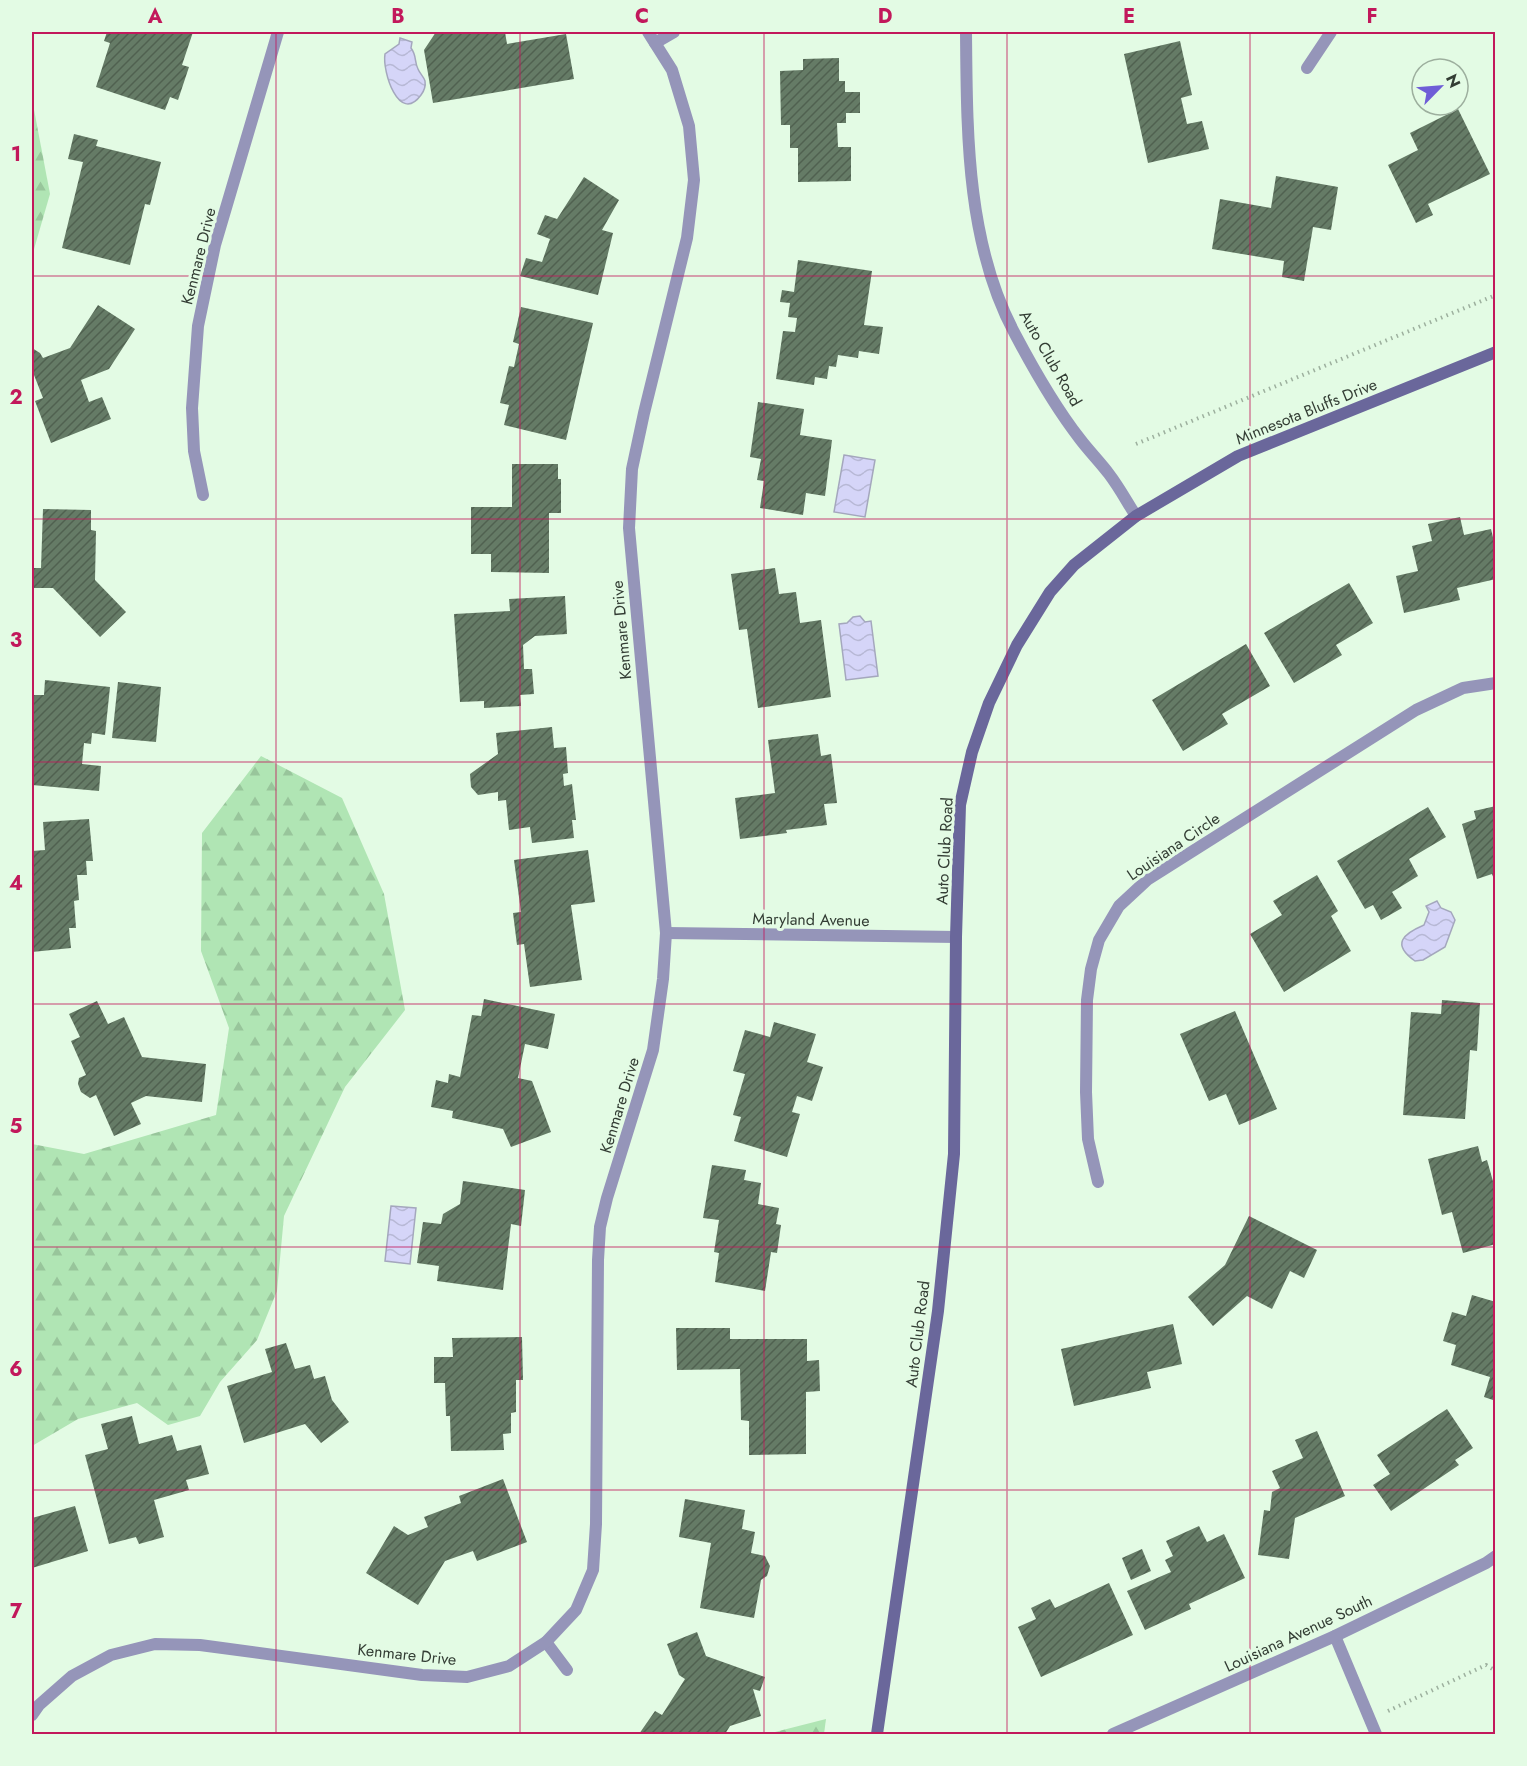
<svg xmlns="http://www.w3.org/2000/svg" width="1527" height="1766" font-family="Jost,sans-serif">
<defs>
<pattern id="forest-firs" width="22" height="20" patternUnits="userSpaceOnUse" patternTransform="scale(1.5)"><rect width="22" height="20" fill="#b0e5b4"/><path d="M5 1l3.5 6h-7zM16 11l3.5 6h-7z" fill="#98c59b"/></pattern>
<pattern id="water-waves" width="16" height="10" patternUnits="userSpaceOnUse" patternTransform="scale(1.5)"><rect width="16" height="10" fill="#d5d5f8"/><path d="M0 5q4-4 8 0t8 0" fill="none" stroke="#b7b8d5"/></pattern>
<pattern id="building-hatch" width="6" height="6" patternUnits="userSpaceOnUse" patternTransform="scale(1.5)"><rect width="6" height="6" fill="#657b66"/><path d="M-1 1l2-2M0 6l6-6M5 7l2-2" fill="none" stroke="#506150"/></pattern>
</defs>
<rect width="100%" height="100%" fill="#e3fbe4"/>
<!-- forest -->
<g fill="url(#forest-firs)">
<path d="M32,99L50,194L32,256Z"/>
<path d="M261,756L342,798L384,894L405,1010L345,1087L284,1216L277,1291L257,1340L220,1382L200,1416L168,1425L137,1403L78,1419L32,1446V1144L84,1154L216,1115L229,1028L201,951L202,833Z"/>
<path d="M826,1719L824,1734H773L775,1732Z"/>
</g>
<!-- water -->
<g fill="url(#water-waves)" stroke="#a4a7bd" stroke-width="1.5">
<path d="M400,38L412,42L411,48C417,56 414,61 418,69C420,74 424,77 425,81C426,87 424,91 421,95C399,125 382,71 385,54L399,44Z"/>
<path d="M844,455L875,460L865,517L834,512Z"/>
<path d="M860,616L865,622L871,621L878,676L846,680L839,624L847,623L853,617Z"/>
<path d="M1437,901L1441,908L1451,912L1455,920L1445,947L1423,960L1415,961C1391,944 1403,934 1424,925L1429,912L1426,906Z"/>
<path d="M391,1206L416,1208L410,1264L385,1261Z"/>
</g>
<!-- building -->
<g fill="url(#building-hatch)">
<path d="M107,32H193L182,65L189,67L178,100L170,97L165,110L96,87L110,43L104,41Z"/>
<path d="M436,32H505L507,44L566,34L574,79L433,103L424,50Z"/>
<path d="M1180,41L1192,95L1181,98L1187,124L1202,121L1209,149L1148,163L1124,54Z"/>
<path d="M839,58V81H845V92H860V113H846V123H837L838,147H851V181L798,182V148H790V125H781L780,71L803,70V59Z"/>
<path d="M1458,109L1490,174L1428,204L1433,215L1416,223L1388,165L1418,150L1410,133Z"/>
<path d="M74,134L98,140L96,146L161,162L150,205L145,204L130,265L62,248L83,162L68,159Z"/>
<path d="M1276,176L1338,187L1331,230L1313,227L1304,281L1282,277L1284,261L1212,249L1220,199L1271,208Z"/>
<path d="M584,177L619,200L602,230L613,233L598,295L520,276L526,258L542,262L550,239L537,234L545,215L557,219Z"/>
<path d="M798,260L872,271L864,325L883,327L879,354L859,351L858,358L838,355L836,367L829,366L827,379L815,377L814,385L776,379L783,331L795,332L797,318L788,317L790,303L780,302L782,290L794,292Z"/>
<path d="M98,305L135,329L109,369L81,380L89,402L102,397L111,419L51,443L35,401L43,398L34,375L32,374V348L40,353L43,358L70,348Z"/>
<path d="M521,307L593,323L566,440L504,425L509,405L500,403L509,366L514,367L519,344L513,342Z"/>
<path d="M758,402L804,409L800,435L832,440L825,496L806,493L803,515L760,508L764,481L757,480L761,459L750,457Z"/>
<path d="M512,464H558V479H561V513H549V573L491,572V554H471V507H512Z"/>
<path d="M43,509L91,510V530L96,531L95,580L126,612L100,637L53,588H32V568H41Z"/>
<path d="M1460,517L1464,535L1491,529L1496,550V579L1457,588L1460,600L1404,613L1396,576L1418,571L1412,546L1432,541L1428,524Z"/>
<path d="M775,568L779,594L796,592L800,623L821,620L831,697L758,708L747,629L739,630L731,574Z"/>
<path d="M1349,583L1373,623L1336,645L1342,655L1294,683L1264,633Z"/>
<path d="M565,596L567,634L535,636L523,645L524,669H532L534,694L520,695L521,706L484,708V701L460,702L454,614L510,611L509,599Z"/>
<path d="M1246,644L1270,686L1222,714L1228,724L1183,751L1152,700Z"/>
<path d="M45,680L110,687L105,735L92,733L91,744L84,743L82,764L101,766L99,791L32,785L33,695H44Z"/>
<path d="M118,682L161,687L156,742L112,738Z"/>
<path d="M552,727L554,748L566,747L568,773L563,774L564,786L572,784L576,820H572L574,838L532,843L530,827L509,830L506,800L498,801V792L478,795L471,787L470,774L498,754L496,733Z"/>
<path d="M818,734L821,756L831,754L837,803L824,804L827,825L786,830L787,833L740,839L735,798L775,793L768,740Z"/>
<path d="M1496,806V882H1495L1492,874L1477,879L1462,824L1476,819L1474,811Z"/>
<path d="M1428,807L1446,837L1409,859L1418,876L1392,892L1402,908L1381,920L1373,905L1365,909L1337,861Z"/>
<path d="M89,819L93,861H86L87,875H77L79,900L74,901L76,928H69L71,948L32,952V851L45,850L43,822Z"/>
<path d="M588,850L595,902L571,905L582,980L530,987L524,944L517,945L513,913L521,912L514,860Z"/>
<path d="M1317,875L1338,911L1331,916L1351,951L1284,992L1250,934L1282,915L1273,901Z"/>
<path d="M484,999L555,1014L548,1049L525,1044L518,1078L532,1081L551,1132L511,1147L503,1129L452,1118L453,1111L431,1107L436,1080L448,1083L449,1074L460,1077L472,1015L481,1016Z"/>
<path d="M1442,1000L1480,1003L1477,1051L1470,1050L1465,1119L1403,1115L1411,1012L1441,1014Z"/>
<path d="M97,1001L108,1024L124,1017L142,1057L206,1064L202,1102L146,1096L131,1103L141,1124L114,1136L96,1095L90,1098L81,1092L78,1084L79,1078L86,1075L71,1041L80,1037L69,1014Z"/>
<path d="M1235,1011L1277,1109L1239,1125L1226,1094L1209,1101L1180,1034Z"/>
<path d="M774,1022L816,1034L807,1062L823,1067L812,1101L797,1096L792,1112L800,1114L787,1157L734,1141L741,1117L733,1115L745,1074L733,1071L745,1030L770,1037Z"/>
<path d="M1478,1146L1482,1162L1487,1160L1496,1192V1244L1463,1253L1452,1212L1442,1215L1428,1159Z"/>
<path d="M712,1165L746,1170L744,1180L761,1183L758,1204L779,1208L776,1224L781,1225L777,1253L771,1252L765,1291L715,1282L719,1253L714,1252L719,1220L703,1218Z"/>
<path d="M463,1181L525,1190L521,1226L511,1224L503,1290L437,1281L439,1266L417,1263L423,1222L441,1224L443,1214L460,1204Z"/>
<path d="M1249,1216L1317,1250L1304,1278L1290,1271L1272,1309L1247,1296L1213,1326L1188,1297L1225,1265Z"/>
<path d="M1472,1295L1496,1302V1401L1484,1397L1490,1377L1451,1365L1456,1345L1443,1341L1452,1312L1466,1316Z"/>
<path d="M1173,1324L1182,1364L1147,1372L1151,1388L1074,1406L1061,1349Z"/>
<path d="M676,1328H730V1339H807V1361L819,1360L820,1391L806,1392V1454L749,1455V1421L741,1420L740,1369L677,1370Z"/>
<path d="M522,1337L523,1380H516V1412L511,1413V1433L503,1434L504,1450L451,1451L450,1416H446L445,1383H434V1357H453L452,1338Z"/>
<path d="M286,1343L295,1369L310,1365L314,1379L325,1376L332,1400L349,1422L321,1443L305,1424L244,1443L227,1386L272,1372L265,1349Z"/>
<path d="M1447,1409L1473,1448L1455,1460L1459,1465L1391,1511L1373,1485L1390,1474L1377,1455Z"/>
<path d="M132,1416L139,1444L172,1435L177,1451L201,1445L209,1474L186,1480L189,1490L154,1500L164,1537L139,1544L136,1537L109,1544L85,1455L108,1449L101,1424Z"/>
<path d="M1317,1431L1345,1496L1295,1518L1289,1559L1258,1555L1264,1510L1270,1511L1272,1492L1280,1488L1272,1471L1303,1458L1295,1440Z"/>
<path d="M503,1479L527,1542L477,1561L473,1551L445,1561L418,1605L366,1573L394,1526L408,1535L428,1527L424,1517L461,1503L459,1496Z"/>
<path d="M685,1499L745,1510L742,1529L755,1532L751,1553L765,1556L770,1566L767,1576L761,1580L754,1618L700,1608L711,1543L679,1537Z"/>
<path d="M75,1506L88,1551L32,1568V1518Z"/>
<path d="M1199,1526L1207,1542L1224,1534L1245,1578L1189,1604L1191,1609L1145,1630L1127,1591L1171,1572L1165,1560L1173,1556L1166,1541Z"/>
<path d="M1142,1549L1151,1571L1131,1580L1122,1558Z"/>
<path d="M1109,1583L1133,1635L1041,1677L1018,1627L1036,1619L1031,1608L1050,1599L1055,1608Z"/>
<path d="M697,1632L706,1656L765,1677L760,1691L753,1689L761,1716L730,1726L725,1734H639L655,1711L662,1715L685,1679L679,1675L667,1644Z"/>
</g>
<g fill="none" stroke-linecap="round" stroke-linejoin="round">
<!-- path -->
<g stroke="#9db09e" stroke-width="4" stroke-dasharray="1.5 4.5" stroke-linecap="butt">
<path d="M1136,444L1496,295"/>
<path d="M1388,1711L1486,1665L1496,1671"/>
</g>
<!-- street -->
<g stroke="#9595b9" stroke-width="12">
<path d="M966,32C967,132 966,243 1015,334C1034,370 1055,407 1080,439C1089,451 1100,462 1109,474C1119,487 1127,502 1136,516"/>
<path d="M655,43L674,32"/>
<path d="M1307,68L1331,32"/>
<path d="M203,495L194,451L192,408L198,326L215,245L278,32"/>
<path d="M666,933L956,937"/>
<path d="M1098,1182L1088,1139L1086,1092L1087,1000L1091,969L1099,940L1119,906L1147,880L1416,710L1463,688L1496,683"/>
<path d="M1335,1636L1376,1734"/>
<path d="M546,1642L567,1670"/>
<path d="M32,1715L39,1705L72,1676L111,1655L155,1644L200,1645L422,1675L467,1677L509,1666L546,1642L576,1610L593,1570L596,1524L598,1260L600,1227L607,1198L653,1050L663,979L666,933L629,528L632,469L644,413L687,238L694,180L689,126L672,70L648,32"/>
<path d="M1113,1734L1335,1636L1486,1563L1496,1556"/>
</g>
<!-- secondary -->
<path stroke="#6a679b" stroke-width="12" d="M877,1734L938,1311L954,1154L956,937L960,805L972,752L989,703L1017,645L1050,592L1074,565L1136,516L1238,456L1496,352"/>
</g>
<!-- grid -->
<path fill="none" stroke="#c2185b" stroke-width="1.5" stroke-opacity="0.55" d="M276,32V1734M520,32V1734M764,32V1734M1007,32V1734M1250,32V1734M32,276H1496M32,519H1496M32,762H1496M32,1004H1496M32,1247H1496M32,1490H1496"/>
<g text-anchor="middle" stroke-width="6" stroke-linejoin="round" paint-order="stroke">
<!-- street labels -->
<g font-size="16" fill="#333d34" stroke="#e3fbe4">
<text transform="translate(198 256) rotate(-76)" y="6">Kenmare Drive</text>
<text transform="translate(1051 358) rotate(60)" y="6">Auto Club Road</text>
<text transform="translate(1306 411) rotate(-22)" y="6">Minnesota Bluffs Drive</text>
<text transform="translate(621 630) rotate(-95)" y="6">Kenmare Drive</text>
<text transform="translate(1173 846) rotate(-34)" y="6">Louisiana Circle</text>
<text transform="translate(944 851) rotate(-87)" y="6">Auto Club Road</text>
<text transform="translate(811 919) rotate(1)" y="6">Maryland Avenue</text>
<text transform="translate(619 1105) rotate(-73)" y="6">Kenmare Drive</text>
<text transform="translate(917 1334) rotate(-83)" y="6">Auto Club Road</text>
<text transform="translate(1298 1633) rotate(-25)" y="6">Louisiana Avenue South</text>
<text transform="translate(407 1654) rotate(6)" y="6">Kenmare Drive</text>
</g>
</g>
<!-- border -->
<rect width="1527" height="1766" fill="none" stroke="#e3fbe4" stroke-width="66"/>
<!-- north arrow -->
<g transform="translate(1440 87) rotate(65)"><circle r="28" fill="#e3fbe4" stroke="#9daf9e" stroke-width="1.5"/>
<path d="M0-4.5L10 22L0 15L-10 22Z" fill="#6f5dd7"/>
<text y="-9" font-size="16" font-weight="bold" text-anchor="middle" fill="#333d34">N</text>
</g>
<rect x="33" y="33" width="1461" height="1700" fill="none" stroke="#c2185b" stroke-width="2"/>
<g font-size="20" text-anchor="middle" font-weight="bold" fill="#c2185b">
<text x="155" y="23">A</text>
<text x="398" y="23">B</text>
<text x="642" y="23">C</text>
<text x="885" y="23">D</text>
<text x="1129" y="23">E</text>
<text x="1372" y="23">F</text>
<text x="16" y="161">1</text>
<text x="16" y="404">2</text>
<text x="16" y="647">3</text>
<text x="16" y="890">4</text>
<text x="16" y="1133">5</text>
<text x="16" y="1376">6</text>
<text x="16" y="1618">7</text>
</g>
</svg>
